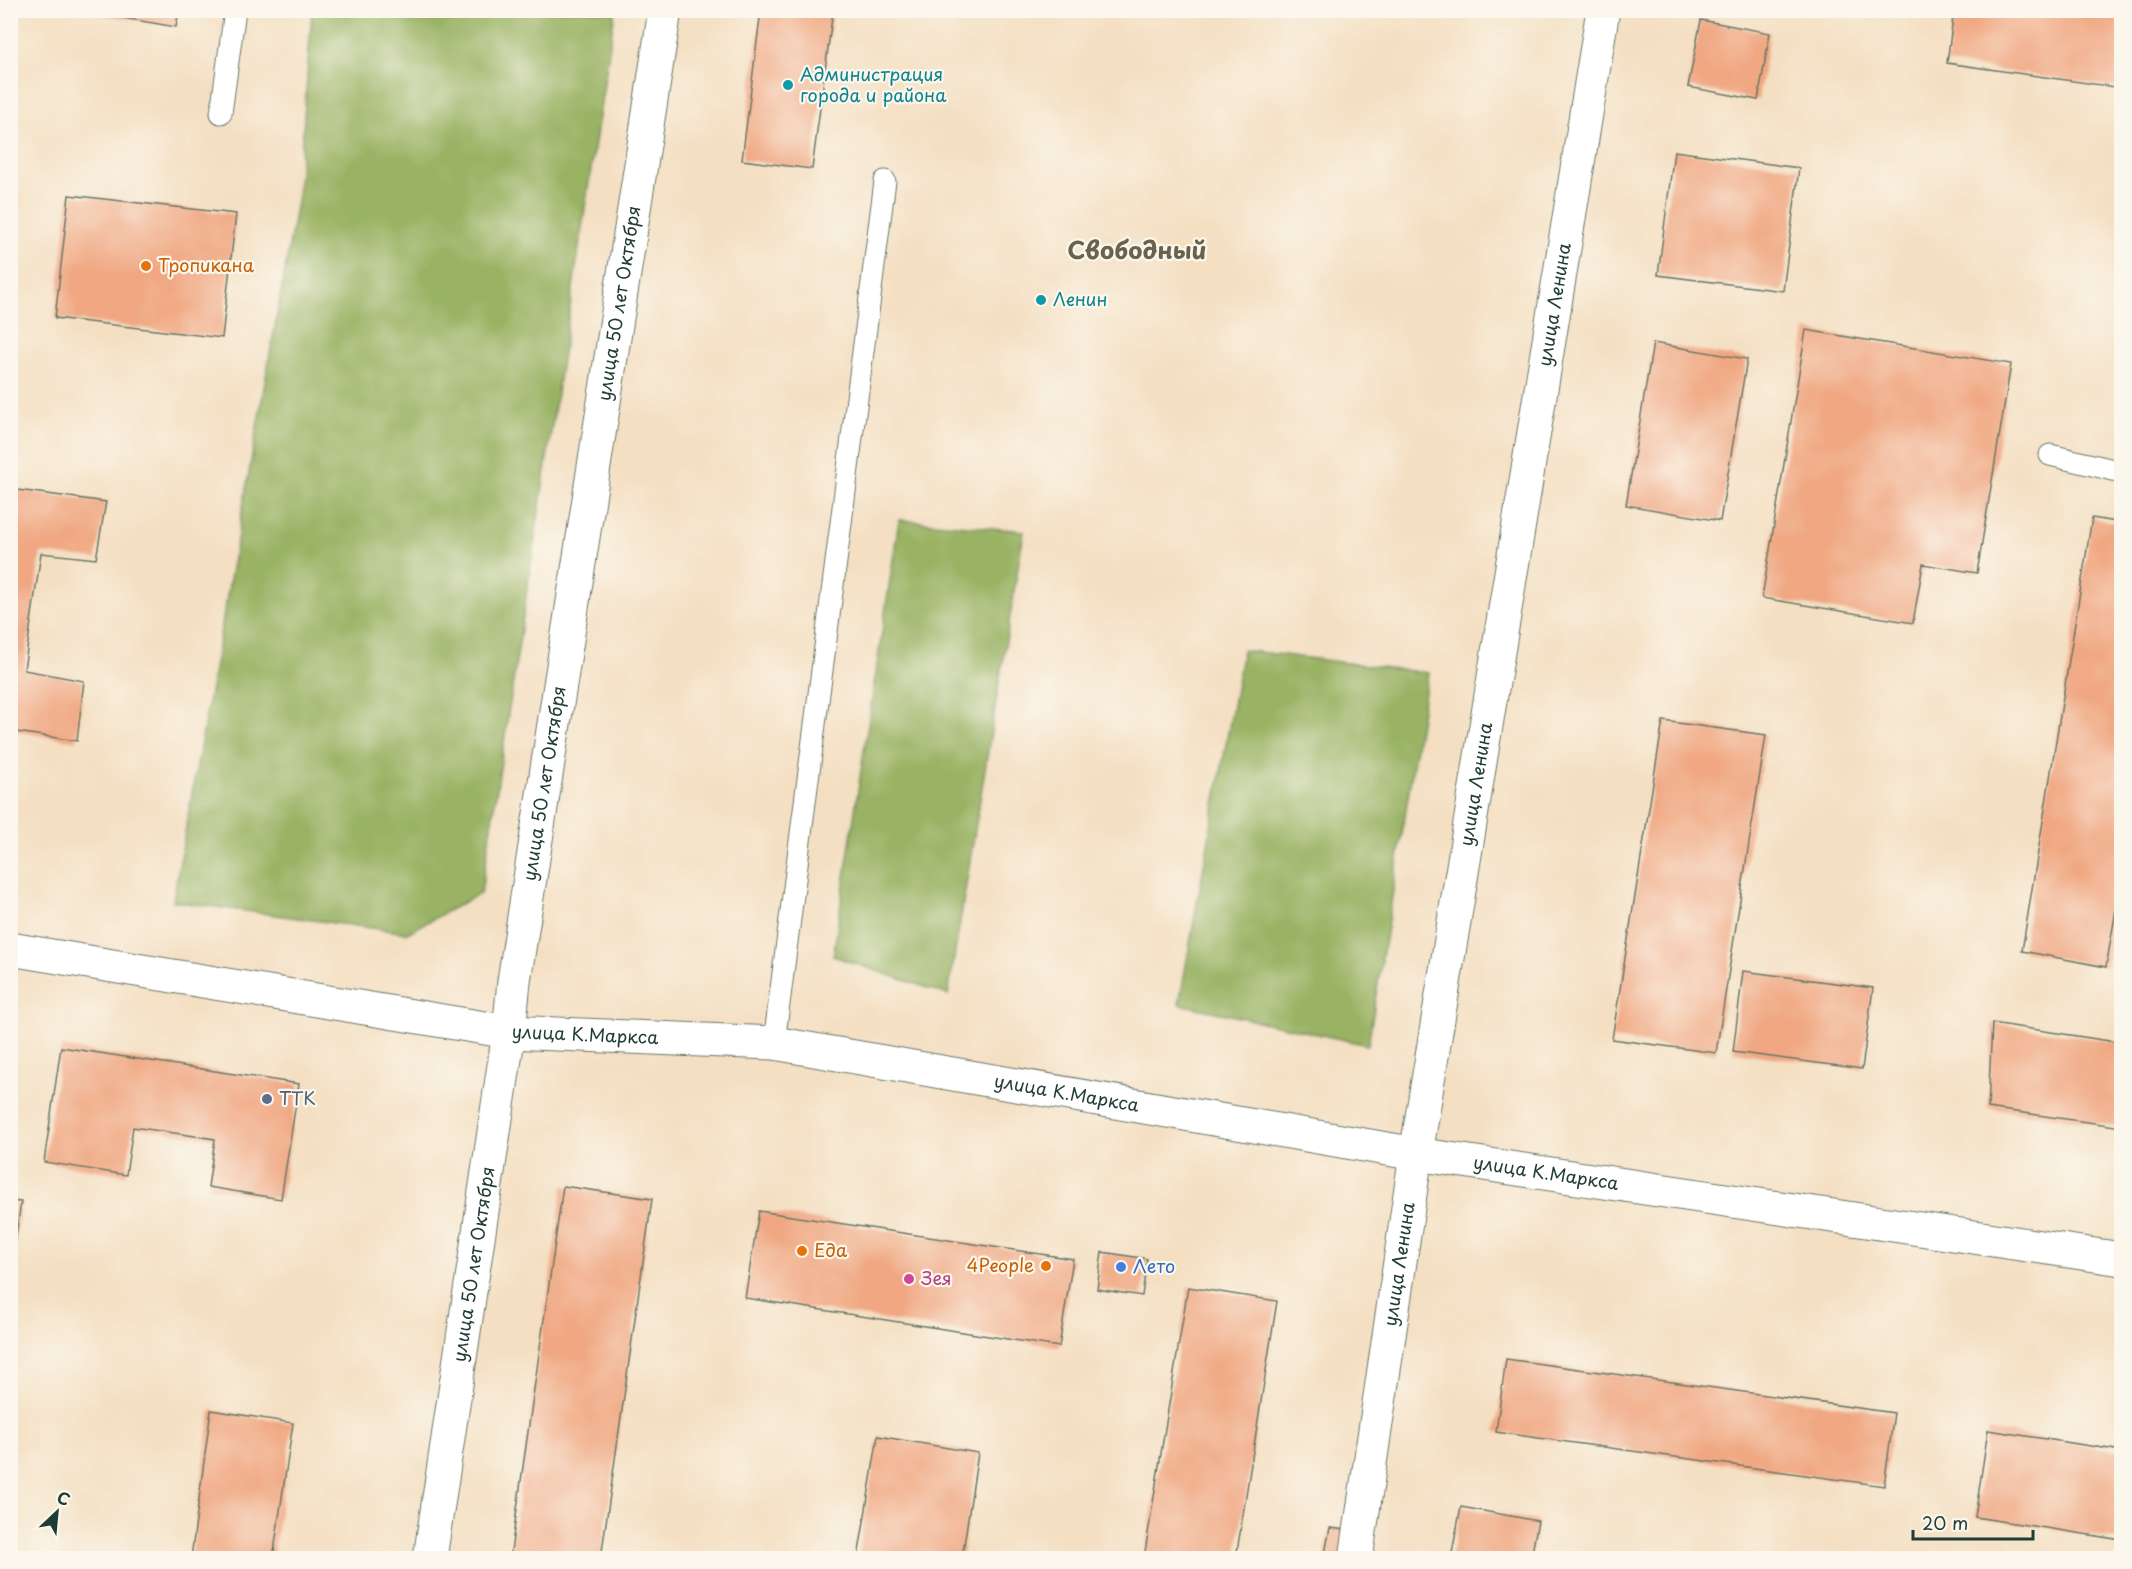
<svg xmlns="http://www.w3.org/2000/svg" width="2132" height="1569" font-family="'Playpen Sans',sans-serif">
<rect width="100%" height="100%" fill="#fbf7ec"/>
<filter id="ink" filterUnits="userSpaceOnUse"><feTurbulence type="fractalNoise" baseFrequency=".0167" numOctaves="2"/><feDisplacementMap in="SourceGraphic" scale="12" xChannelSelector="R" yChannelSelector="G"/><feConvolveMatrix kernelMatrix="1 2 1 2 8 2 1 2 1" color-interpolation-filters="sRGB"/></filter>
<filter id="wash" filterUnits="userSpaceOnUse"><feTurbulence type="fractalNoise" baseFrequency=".008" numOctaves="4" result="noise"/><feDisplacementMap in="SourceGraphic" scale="24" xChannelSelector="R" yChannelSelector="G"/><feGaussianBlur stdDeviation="1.35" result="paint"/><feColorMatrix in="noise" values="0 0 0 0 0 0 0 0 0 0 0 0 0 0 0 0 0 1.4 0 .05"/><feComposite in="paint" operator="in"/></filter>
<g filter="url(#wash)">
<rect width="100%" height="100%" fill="#f4dfc2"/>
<!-- forest -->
<g fill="#99b263" stroke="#5c784c" stroke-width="1.5">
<path d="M312,11H615L481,893L407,933L173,901L298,196Z"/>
<path d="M899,520L1024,531L948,995L833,956Z"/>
<path d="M1243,650L1428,673L1368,1045L1179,1004Z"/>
</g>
<g id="blocks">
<!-- building -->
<g fill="#f0a782">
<path d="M76,10H179L176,27Z"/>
<path d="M761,10H833L812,169L742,160Z"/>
<path d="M1954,10H2122V88L1947,63Z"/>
<path d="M1701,20L1770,33L1758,100L1688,87Z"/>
<path d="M1674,151L1799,168L1783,291L1658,275Z"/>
<path d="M69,195L236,214L222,338L55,318Z"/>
<path d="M1806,330L2011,364L1977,573L1923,564L1913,623L1762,598Z"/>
<path d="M1653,343L1747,359L1720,521L1626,505Z"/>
<path d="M10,489L106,502L96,559L41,553L24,670L84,681L77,741L10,731Z"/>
<path d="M2092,518L2122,523V876L2106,967L2022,951Z"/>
<path d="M1663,721L1766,735L1716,1053L1612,1039Z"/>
<path d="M1743,971L1873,988L1862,1069L1733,1052Z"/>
<path d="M1992,1023L2122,1043V1127L1988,1108Z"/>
<path d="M61,1047L299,1084L281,1199L208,1187L215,1139L133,1127L126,1175L44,1162Z"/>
<path d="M563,1186L652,1199L601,1558H510Z"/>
<path d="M10,1201L21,1202L12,1263H10Z"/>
<path d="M759,1211L1073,1259L1059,1347L745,1298Z"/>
<path d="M1102,1252L1147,1259L1142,1296L1097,1289Z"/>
<path d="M1188,1287L1277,1301L1236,1558H1144Z"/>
<path d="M1506,1359L1894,1413L1884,1486L1496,1432Z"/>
<path d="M211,1410L293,1423L273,1558H191Z"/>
<path d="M1988,1430L2122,1451V1540L1975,1517Z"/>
<path d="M878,1436L978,1453L962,1558H858Z"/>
<path d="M1461,1507L1538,1521L1531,1558H1451Z"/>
<path d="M1330,1528L1348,1530L1343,1558H1324Z"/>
</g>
</g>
</g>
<g filter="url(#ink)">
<use href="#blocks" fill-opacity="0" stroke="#6a7666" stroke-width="1.5"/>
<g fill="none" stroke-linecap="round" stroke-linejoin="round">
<!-- lane casing -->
<g stroke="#6a7666" stroke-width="23">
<g id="lane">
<path d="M221,113L235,10"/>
<path d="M2050,455L2122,472"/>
<path d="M774,1043L885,181"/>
</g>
</g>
<!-- street casing -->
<g stroke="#6a7666" stroke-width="35">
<g id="street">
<path id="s1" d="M10,949L509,1032L774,1043L1416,1154L2122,1259"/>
<path id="s2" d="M430,1558L509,1032L514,981L665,10"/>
</g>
</g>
<!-- secondary casing -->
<g stroke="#6a7666" stroke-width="35">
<g id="secondary">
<path id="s3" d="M1356,1558L1416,1154L1603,10"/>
</g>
</g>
<!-- lane -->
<use href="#lane" stroke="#fff" stroke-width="21"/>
<!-- street -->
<use href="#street" stroke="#fff" stroke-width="33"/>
<!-- secondary -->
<use href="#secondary" stroke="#fff" stroke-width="33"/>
</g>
</g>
<!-- markers -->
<g fill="#0f9aa8" stroke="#fbf7ec" stroke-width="2">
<circle cx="788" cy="85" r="6"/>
<circle cx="1041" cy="300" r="6"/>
</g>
<g fill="#e8710a" stroke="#fbf7ec" stroke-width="2">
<circle cx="146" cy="266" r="6"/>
<circle cx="802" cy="1251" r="6"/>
<circle cx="1046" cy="1266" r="6"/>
</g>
<circle fill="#5c6f8a" stroke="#fbf7ec" stroke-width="2" cx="267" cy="1099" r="6"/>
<circle fill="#3f7fe0" stroke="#fbf7ec" stroke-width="2" cx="1121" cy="1267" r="6"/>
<circle fill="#d1479c" stroke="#fbf7ec" stroke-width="2" cx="909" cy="1279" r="6"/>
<g text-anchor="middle" stroke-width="4.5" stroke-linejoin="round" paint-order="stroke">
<!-- culture labels -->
<g font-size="18" fill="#0d838f" stroke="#fbf7ec" text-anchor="start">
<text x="800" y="81">Администрация<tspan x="800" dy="21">города и района</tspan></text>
<text x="1053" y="306">Ленин</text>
</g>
<!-- food labels -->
<g font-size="18" fill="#c56008" stroke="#fbf7ec" text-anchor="start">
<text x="158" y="272">Тропикана</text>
<text x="814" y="1257">Еда</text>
<text x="1034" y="1272" text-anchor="end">4People</text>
</g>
<!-- street labels -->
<g font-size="18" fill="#1f3d34" stroke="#fbf7ec">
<text dy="6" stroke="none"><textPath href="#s2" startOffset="1269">улица 50 лет Октября</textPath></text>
<text dy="6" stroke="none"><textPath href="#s3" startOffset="1269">улица Ленина</textPath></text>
<text dy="6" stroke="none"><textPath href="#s2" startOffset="783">улица 50 лет Октября</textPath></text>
<text dy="6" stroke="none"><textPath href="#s3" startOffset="783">улица Ленина</textPath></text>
<text dy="6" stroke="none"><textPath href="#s1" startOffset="582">улица К.Маркса</textPath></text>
<text dy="6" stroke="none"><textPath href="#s1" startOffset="1068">улица К.Маркса</textPath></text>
<text dy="6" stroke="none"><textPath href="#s1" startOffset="1554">улица К.Маркса</textPath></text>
<text dy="6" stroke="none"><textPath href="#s3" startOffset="297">улица Ленина</textPath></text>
<text dy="6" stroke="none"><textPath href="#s2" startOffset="297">улица 50 лет Октября</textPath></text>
</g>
<!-- service labels -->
<g font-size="18" fill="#4e5e75" stroke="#fbf7ec" text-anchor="start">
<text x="279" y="1105">ТТК</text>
</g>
<!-- shop labels -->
<g font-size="18" fill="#366cbe" stroke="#fbf7ec" text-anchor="start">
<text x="1133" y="1273">Лето</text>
</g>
<!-- hotel labels -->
<g font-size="18" fill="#b23c85" stroke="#fbf7ec" text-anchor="start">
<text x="921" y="1285">Зея</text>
</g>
<!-- district labels -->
<g font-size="24" font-weight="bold" fill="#68624f" stroke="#fbf7ec">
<text x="1137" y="259">Свободный</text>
</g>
</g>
<!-- margin -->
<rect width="2132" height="1569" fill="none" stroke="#fbf7ec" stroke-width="36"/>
<!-- north arrow -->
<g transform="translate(57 1512) rotate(26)" stroke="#fbf7ec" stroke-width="4.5" paint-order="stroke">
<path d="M0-4.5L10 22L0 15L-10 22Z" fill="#1f3d34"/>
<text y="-9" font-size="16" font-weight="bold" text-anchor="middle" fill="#1f3d34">С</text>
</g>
<!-- scale -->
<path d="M1913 1530v9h120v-9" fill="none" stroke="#1f3d34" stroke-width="3"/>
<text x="1922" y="1530" font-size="18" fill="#1f3d34" stroke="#fbf7ec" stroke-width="4.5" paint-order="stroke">20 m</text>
</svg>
